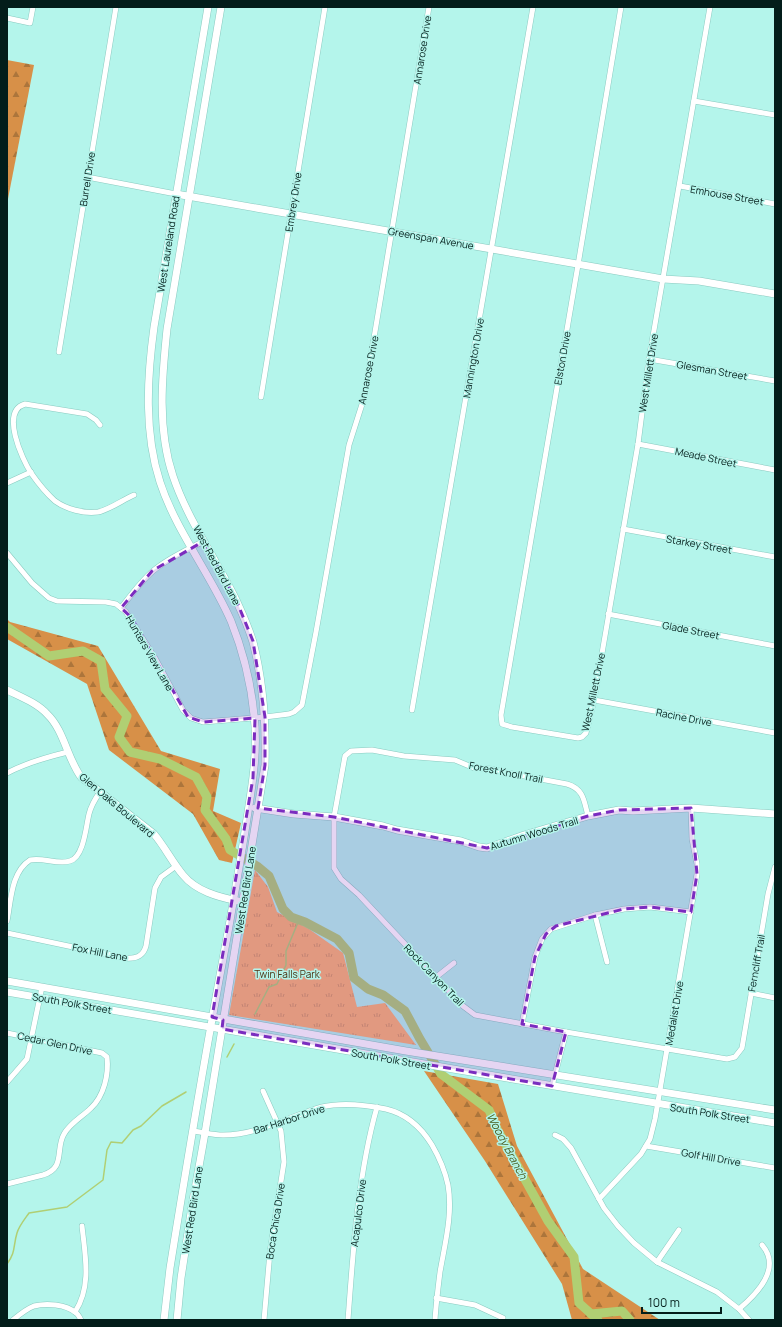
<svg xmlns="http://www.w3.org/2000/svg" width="782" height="1327" font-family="Manrope,sans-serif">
<defs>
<pattern id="grass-tufts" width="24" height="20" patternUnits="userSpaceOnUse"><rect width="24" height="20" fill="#fab471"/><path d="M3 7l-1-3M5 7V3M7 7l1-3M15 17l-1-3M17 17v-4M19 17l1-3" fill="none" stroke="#d59a61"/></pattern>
<pattern id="forest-firs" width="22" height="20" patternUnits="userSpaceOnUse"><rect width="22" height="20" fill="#d79048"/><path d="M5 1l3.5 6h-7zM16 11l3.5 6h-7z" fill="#ac753b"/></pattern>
</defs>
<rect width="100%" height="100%" fill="#b4f5eb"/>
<!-- grass -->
<path fill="url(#grass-tufts)" d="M255,870L268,887L277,912L309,929L343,953L357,1007L385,1003L416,1045L229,1015Z"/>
<!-- forest -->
<g fill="url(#forest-firs)">
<path d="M7,60L34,65L7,204Z"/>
<path d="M7,619L10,622L98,646L161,751L220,769L213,811L241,823L232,863L219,860L193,814L109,750L87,684L7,639Z"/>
<path d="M424,1071L498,1084L517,1146L583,1269L660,1320H572L562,1284L485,1161Z"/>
</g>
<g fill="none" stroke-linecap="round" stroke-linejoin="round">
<!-- stream -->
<g stroke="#b0cf73" stroke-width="1.5">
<path d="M255,1014L269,987L277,984L286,965V951L299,920"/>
<path d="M227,1057L234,1044"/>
<path d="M7,1264C16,1252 13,1246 17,1233C19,1226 24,1220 29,1213L67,1207L103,1180L107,1150L111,1142L122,1143L133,1130L141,1126L162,1106L186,1092"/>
</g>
<!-- river -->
<g stroke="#b0cf73" stroke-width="9">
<path d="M7,627L49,656L83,651L101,661L105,689L127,716L119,737L130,752L160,759L196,777L207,797L205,810L226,839L230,850L257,866L269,876L283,909L291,917L305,922L337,939L349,953L354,978L368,989L383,995L405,1011L420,1039L441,1074L489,1110L497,1129L548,1221L574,1257L579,1303L598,1320"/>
<path d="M591,1314L622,1311L630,1320"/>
</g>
<!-- street casing -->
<g stroke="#8acac0" stroke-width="6">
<g id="street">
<path d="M621,7L578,265L501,715L502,724L512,727L578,738L582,737L586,733L594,700L638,444L649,359L710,7"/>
<path d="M7,18L30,23L33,7"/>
<path d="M694,101L775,115"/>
<path d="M87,177L176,194"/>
<path d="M680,186L775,204"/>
<path d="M59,352L116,7"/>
<path d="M649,359L775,381"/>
<path d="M261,397L325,7"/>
<path d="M100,425L96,420L87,414L25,404C0,411 22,459 31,473C38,483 46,493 55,501C66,509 84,514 98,512C109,510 124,499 134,495"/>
<path d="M638,444L775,470"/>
<path d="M7,483L31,472"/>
<path d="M623,529L775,557"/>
<path d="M7,553L32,583L49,598L57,601L106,602L116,604L126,612L155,658L183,710L191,718L203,722L265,717L289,714L294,712L302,705L316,632L349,445L364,398L429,7"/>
<path d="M121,608C131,595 141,581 153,571C168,558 187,550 204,541"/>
<path d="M608,614L775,646"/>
<path d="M594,700L775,733"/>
<path d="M412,710L533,7"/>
<path d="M7,773C26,763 47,757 68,752"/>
<path d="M588,816C584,801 584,789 567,784L503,772L492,769L474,768L455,760L404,756L372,750L351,751L345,756L334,817V868L341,879L359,895L463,1006L475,1015L566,1032L727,1059L735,1057L742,1048L768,894L775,867"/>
<path d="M595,915L607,962"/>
<path d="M7,921C11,901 11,872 30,860C43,857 57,865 70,861C84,857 86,826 89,814C91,806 95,799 100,792"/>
<path d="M7,933L125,958C135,959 143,957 146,946L155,888L161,877L176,866"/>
<path d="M435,978L454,963"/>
<path d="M751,993L775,998"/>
<path d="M522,1024L535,957L542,939L551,929L595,915L624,909L650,907L691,912"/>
<path d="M7,1033L102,1053L107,1057C109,1074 104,1096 91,1108C82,1117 70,1123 64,1134C55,1149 66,1168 43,1175L7,1184"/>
<path d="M7,1082L27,1059L42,987"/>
<path d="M552,1086L566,1032"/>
<path d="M263,1091L281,1131L284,1162L270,1252L264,1320"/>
<path d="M193,1131C203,1132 213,1135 223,1135C258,1135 290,1116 322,1107C343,1102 366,1105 386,1109C407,1114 421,1127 432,1145C439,1157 445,1171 448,1185C453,1214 445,1243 440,1272C438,1288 436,1304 435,1320"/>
<path d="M555,1135L563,1139L571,1148L604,1208L618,1226L634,1243L657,1262L717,1292L739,1309L749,1320"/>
<path d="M646,1146L775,1168"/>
<path d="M599,1199L641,1154L650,1139L655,1119L697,874V864L692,839L691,808"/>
<path d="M657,1262L679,1230"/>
<path d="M436,1298L475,1305L503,1318"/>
<path d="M739,1309C757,1294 782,1268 762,1245"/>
<path d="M75,1312C92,1286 85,1255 82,1226"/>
<path d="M13,1320C19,1315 26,1309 34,1306C46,1303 66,1304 76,1313C78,1314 80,1318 81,1320"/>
<path d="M348,1320C353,1251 358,1174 377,1107"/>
</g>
</g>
<!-- secondary casing -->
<g stroke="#8acac0" stroke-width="8">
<g id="secondary">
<path d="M176,194L663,279L699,281L775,294"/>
<path d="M7,690C21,697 37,703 47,714C64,730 67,758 81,777L154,834C165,847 172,862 183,875C196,891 218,897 238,901"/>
<path d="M255,808L294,814L334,817L383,826L397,830L461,841L479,847L487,848L524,835L588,816L619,810L633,811L691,808L775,814"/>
<path d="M7,981L406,1051L775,1110"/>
<path d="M7,992L459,1070L775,1123"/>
<path d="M164,1320L170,1268C188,1156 207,1044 228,932C235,892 242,852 248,812C253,780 258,747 254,715C251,683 243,651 231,621C210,573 176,531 160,482C144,433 147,378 154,327L208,7"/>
<path d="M177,1320L181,1278L192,1206L205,1133L265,765C266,725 263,680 253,642C249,629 243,615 237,602C217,560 188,521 173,476C157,429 162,377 167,329L221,7"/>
</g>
</g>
<!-- street -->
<use href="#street" stroke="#fff" stroke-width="5"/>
<!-- secondary -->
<use href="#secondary" stroke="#fff" stroke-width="7"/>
</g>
<!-- marked area -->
<path fill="#7b2cbf" fill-opacity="0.2" stroke="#7b2cbf" stroke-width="3" stroke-dasharray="8 5" stroke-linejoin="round" d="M204,541L237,602L253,641L265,717V765L258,808L334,817L487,848L588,816L619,810L691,808L697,874L691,912L650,907L624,909L556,926L546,934L535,957L522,1024L566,1032L552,1086L222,1029L223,1020L212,1017L253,778L255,718L203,722L188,717L131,617L121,608L152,571Z"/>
<g text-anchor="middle" stroke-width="3" stroke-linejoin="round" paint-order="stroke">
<!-- street labels -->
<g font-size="10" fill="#031d1a" stroke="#b4f5eb">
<text transform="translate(422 50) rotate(-81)" y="4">Annarose Drive</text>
<text transform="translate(87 179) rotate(-81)" y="4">Burrell Drive</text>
<text transform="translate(727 195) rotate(10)" y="4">Emhouse Street</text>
<text transform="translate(293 202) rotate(-81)" y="4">Embrey Drive</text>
<text transform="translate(431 238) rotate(10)" y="4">Greenspan Avenue</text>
<text transform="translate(168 244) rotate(-81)" y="4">West Laureland Road</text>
<text transform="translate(473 358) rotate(-80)" y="4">Mannington Drive</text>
<text transform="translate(562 358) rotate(-80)" y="4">Elston Drive</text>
<text transform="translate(368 370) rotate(-79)" y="4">Annarose Drive</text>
<text transform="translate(712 370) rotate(10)" y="4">Glesman Street</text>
<text transform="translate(648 373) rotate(-81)" y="4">West Millett Drive</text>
<text transform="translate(706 457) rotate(12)" y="4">Meade Street</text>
<text transform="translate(699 544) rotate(10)" y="4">Starkey Street</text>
<text transform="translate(217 565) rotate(62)" y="4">West Red Bird Lane</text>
<text transform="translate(691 630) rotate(11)" y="4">Glade Street</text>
<text transform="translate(150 653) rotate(60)" y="4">Hunters View Lane</text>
<text transform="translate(593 692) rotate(-78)" y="4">West Millett Drive</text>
<text transform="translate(684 717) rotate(11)" y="4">Racine Drive</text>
<text transform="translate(506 772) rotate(11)" y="4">Forest Knoll Trail</text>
<text transform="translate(117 805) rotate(40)" y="4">Glen Oaks Boulevard</text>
<text transform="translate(534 833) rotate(-17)" y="4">Autumn Woods Trail</text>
<text transform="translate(245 890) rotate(-81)" y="4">West Red Bird Lane</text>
<text transform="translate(100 952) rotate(11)" y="4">Fox Hill Lane</text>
<text transform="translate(756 963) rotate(-80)" y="4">Ferncliff Trail</text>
<text transform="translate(434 975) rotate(46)" y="4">Rock Canyon Trail</text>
<text transform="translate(72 1003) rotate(10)" y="4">South Polk Street</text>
<text transform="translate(674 1013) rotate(-80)" y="4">Medalist Drive</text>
<text transform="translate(55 1043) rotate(12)" y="4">Cedar Glen Drive</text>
<text transform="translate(391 1059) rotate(10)" y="4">South Polk Street</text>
<text transform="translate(710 1113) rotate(9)" y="4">South Polk Street</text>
<text transform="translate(289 1119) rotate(-18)" y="4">Bar Harbor Drive</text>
<text transform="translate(711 1157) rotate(10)" y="4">Golf Hill Drive</text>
<text transform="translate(192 1210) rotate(-81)" y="4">West Red Bird Lane</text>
<text transform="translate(358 1213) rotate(-83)" y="4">Acapulco Drive</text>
<text transform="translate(275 1221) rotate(-81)" y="4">Boca Chica Drive</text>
</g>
<!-- park labels -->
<g font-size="10" fill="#4d3011" stroke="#b4f5eb">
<text x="287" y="978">Twin Falls Park</text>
</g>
<!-- water labels -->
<g font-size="11" font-style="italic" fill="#495c1c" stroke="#b4f5eb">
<text transform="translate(507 1146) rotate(62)" y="4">Woody Branch</text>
</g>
</g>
<!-- border -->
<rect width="782" height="1327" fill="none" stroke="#031d1a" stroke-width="16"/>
<!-- scale -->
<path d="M642 1307v6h79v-6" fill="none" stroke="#031d1a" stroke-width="2"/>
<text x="648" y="1307" font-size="12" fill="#031d1a" stroke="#b4f5eb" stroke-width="3" paint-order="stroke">100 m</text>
</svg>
